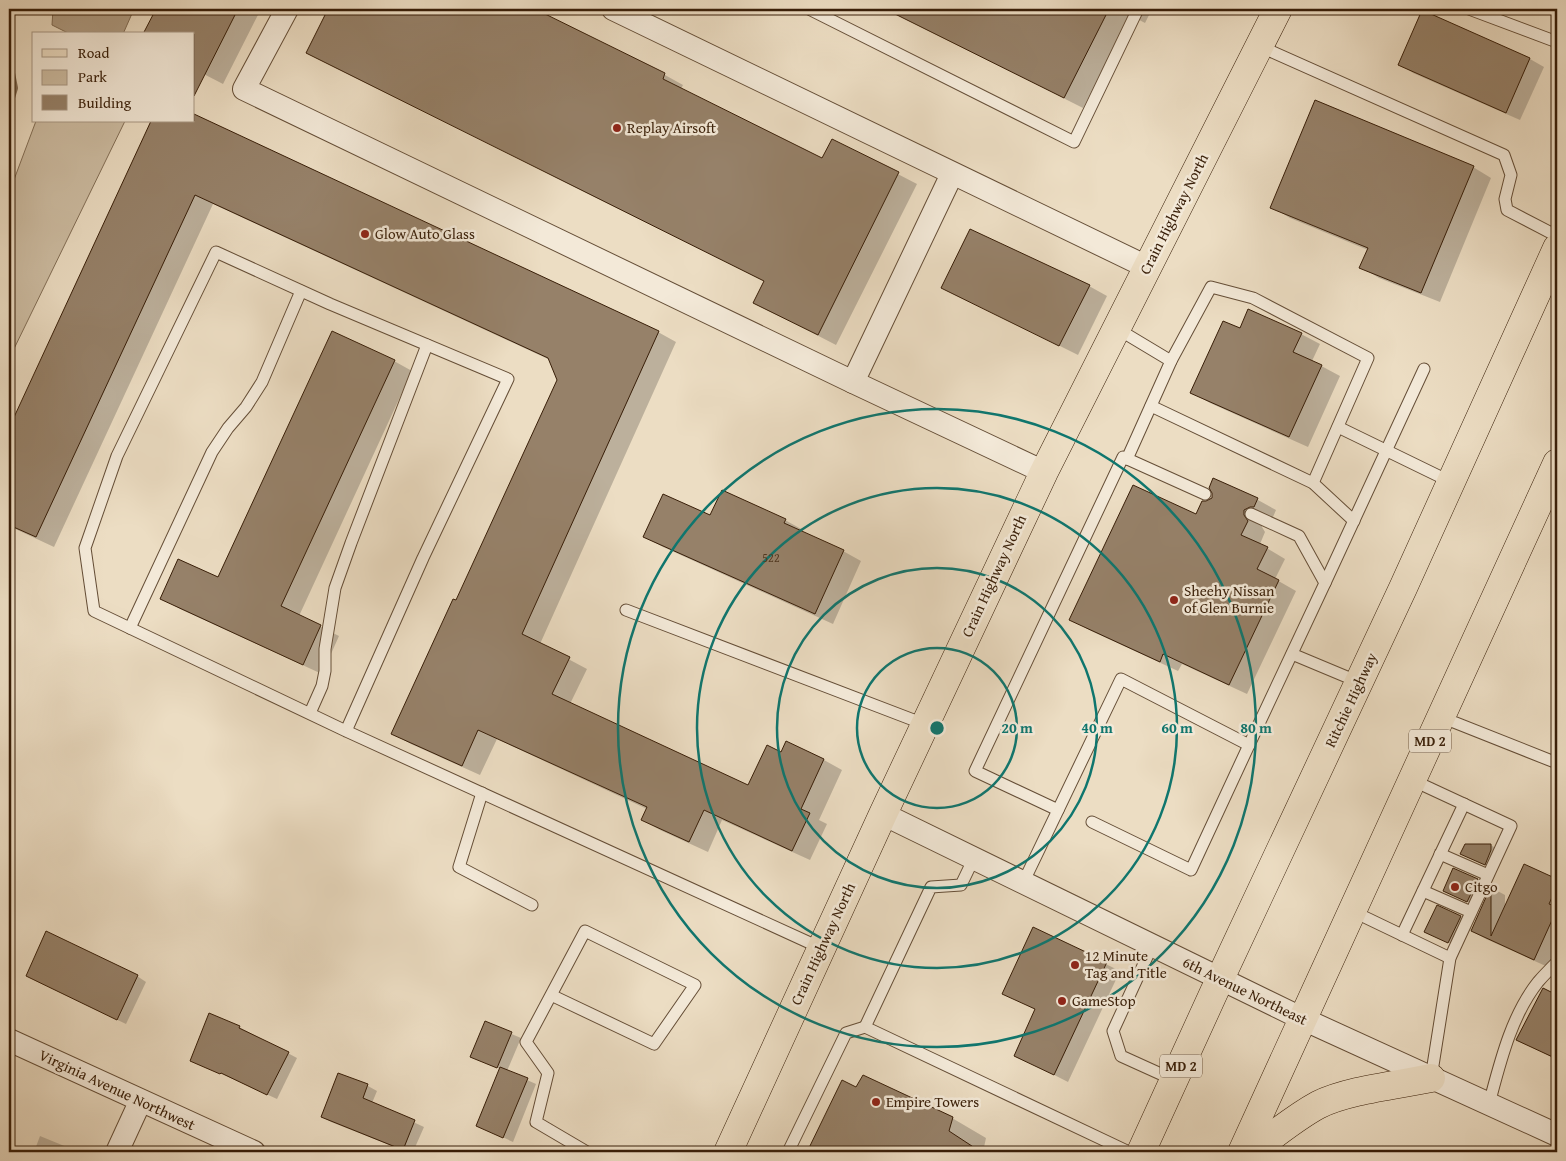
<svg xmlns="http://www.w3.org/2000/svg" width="1566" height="1161" font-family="'Gentium Book Plus',serif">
<rect width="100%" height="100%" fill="#ecddc3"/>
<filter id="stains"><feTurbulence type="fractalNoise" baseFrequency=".004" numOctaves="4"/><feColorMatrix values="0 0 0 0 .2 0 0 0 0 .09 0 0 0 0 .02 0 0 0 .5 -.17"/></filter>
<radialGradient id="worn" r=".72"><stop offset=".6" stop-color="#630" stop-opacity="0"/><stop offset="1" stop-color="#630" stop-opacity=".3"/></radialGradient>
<!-- green -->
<path fill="#cdbda3" stroke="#826e56" d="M36,121H125L9,359V193Z"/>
<!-- water -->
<path fill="#af9c83" stroke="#7f6a52" d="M53,9H134L123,34H70L52,25Z"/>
<!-- shadow -->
<g fill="#0003">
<path d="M157,9H261L223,84L194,69V34H145Z"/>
<path d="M330,9H533L665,75L683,85L681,89L823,160L832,140L917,184L836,345L755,303L765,282L308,52Z"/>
<path d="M892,9H1152L1145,23L1130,15L1083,108L910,21L891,10Z"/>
<path d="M1423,12L1530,59L1544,67L1520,120L1413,73L1400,65Z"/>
<path d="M194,116L658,332L676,342L540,644L587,669L570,704L749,786L781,754L786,743L824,760L842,770L819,820L827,824L810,860L722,820L708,852L660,830L642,820L647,809L497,739L480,775L411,744L393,734L456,602L558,380L550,360L213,204L54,547L9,526V431L152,121H194Z"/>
<path d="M1473,167L1491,178L1440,302L1379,278L1361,267L1368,250L1290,218L1272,207Z"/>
<path d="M1089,286L1107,296L1078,355L942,287Z"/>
<path d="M1240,330L1301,334L1320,344L1312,361L1340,376L1308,447L1210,403L1192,392Z"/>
<path d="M394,361L412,371L299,616L339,636L322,674L180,609L161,598L219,579Z"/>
<path d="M1214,479L1258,500L1276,510L1273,517L1269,516L1262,521V527L1265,532L1260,544L1285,559L1275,579L1296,591L1247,694L1182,664L1178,671L1089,630L1071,619L1197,516L1213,498Z"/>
<path d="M711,517L785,520L803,530L802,533L843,551L861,561L833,624L663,547L644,537Z"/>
<path d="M1465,845H1491L1495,848L1489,867L1465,856Z"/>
<path d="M1524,865L1557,880V947L1548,967L1486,939L1472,931L1492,888L1505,895V909Z"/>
<path d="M1454,870L1482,882L1472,904L1448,893Z"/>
<path d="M1437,907L1465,919L1452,944L1430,934Z"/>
<path d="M1034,929L1120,971L1068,1082L1015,1055L1036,1010L1004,993Z"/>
<path d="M137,976L146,982L126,1024L36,981Z"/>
<path d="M1543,990L1557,997V1060L1518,1040Z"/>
<path d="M210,1015L239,1027L297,1058L277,1099L191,1060Z"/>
<path d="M486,1023L521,1038L507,1071L536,1084L513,1142L477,1125L500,1069L472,1056Z"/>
<path d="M338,1074L368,1086L377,1091L372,1103L424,1127L413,1152H407L331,1122L322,1117Z"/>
<path d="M842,1082L857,1088L952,1118L986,1138L983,1152H809Z"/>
<path d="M40,1136L79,1152H80H34Z"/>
<path d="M159,1148L171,1152H157Z"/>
</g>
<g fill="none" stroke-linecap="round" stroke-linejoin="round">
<!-- stream -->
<path stroke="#7f6a52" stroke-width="8" d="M9,63L14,88L9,104"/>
</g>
<!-- building -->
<g fill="#968169" stroke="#381e08">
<path d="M156,9H238L194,96V34H143Z"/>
<path d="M328,9H535L665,73L663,79L822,158L832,139L899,172L818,335L753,303L764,281L306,53Z"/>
<path d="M885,9H1109L1064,98Z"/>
<path d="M1422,10L1530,58L1506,113L1398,65Z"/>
<path d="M1315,100L1474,166L1421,293L1359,268L1368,248L1270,208Z"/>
<path d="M194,114L659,331L522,634L570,657L552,694L748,785L767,745L781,752L786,741L824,759L801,809L810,813L792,851L704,810L689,842L641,820L647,807L478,730L462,766L391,734L453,599L456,600L557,380L548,358L195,195L36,537L9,525V428L151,121H194Z"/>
<path d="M970,229L1090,285L1059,346L941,288Z"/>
<path d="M1248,309L1302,333L1293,352L1322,365L1289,437L1190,393L1223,321L1240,328Z"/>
<path d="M332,331L395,360L281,606L321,625L303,665L160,599L178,559L218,577Z"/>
<path d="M1213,478L1258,498L1254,507H1250L1244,510V515L1248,521L1241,535L1268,547L1257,569L1279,580L1229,685L1163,654L1160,662L1069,620L1133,485L1196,514L1202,501H1206L1212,498V493L1209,488Z"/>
<path d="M722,490L786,519L784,523L844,550L815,614L643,537L663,494L710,515Z"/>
<path d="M1465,844H1491V850L1485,865L1460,854Z"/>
<path d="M1524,864L1557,879V886L1549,904L1557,907V909L1534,960L1471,931L1491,886V936Z"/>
<path d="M1453,868L1478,879L1467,902L1443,891Z"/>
<path d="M1437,905L1461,916L1448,943L1424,932Z"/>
<path d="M1033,927L1107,962L1054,1075L1014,1056L1035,1009L1002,994Z"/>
<path d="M46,931L138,975L117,1020L26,976Z"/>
<path d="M1543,988L1557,995V1059L1516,1040Z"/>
<path d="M209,1013L240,1026L239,1028L289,1052L267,1095L221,1073L220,1074L190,1061Z"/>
<path d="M485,1021L512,1032L497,1068L470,1057Z"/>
<path d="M500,1067L528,1078L503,1138L476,1126Z"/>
<path d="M338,1073L368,1084L363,1098L415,1120L403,1150L321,1117Z"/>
<path d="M863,1075L953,1117L949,1131L981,1152H807L842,1080L856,1087Z"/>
</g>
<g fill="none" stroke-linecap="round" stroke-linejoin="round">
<!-- lane casing -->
<g stroke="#654e37" stroke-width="13">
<g id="lane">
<path d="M809,9L1074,142L1138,9"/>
<path d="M1469,9L1557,42"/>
<path d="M1259,46L1504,155L1511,175L1505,199L1507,210L1557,236"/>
<path d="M1116,328L1171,361L1127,459"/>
<path d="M1171,361L1211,287L1253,298L1368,358L1313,483"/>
<path d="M1151,406L1313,483L1354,521"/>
<path d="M1338,427L1451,482"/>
<path d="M1325,583L1424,369"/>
<path d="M626,610L924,724"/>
<path d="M130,628L212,452L228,428L246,407L262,382L301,291"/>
<path d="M1292,654L1359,682"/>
<path d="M310,713L322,686L325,671V649L335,588L351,543L427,345"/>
<path d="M1441,717L1557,763"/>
<path d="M346,731L423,558L508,379L330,304L216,252L117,456L85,548L94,611L346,731L821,948"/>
<path d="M1249,745L1325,583L1299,536L1251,514"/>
<path d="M1412,780L1511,826L1450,958L1431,1078"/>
<path d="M482,793L459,867L532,905"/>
<path d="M1058,810L975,771L1123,457L1205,494"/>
<path d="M1440,854L1488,875"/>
<path d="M974,858L961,885L931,887L865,1027L1129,1152"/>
<path d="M1023,883L1121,679L1249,745L1191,870L1092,822"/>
<path d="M1423,891L1471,912"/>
<path d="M1352,911L1450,958"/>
<path d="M1402,935L1464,804"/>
<path d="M1152,946L1113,1031L1121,1056L1174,1080"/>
<path d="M551,995L654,1044L695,985L585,931L526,1042L548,1073L536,1122L587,1152"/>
<path d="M1489,1104C1500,1063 1511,1016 1538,982C1544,975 1551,968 1557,962"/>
<path d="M788,1152L846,1033L865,1027"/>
</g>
</g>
<!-- street casing -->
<g stroke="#654e37" stroke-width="24">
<g id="street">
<path d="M287,9L244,89L853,382L1044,472"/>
<path d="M613,9L1147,267"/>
<path d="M853,382L952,174"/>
<path d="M883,814L1303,1019L1557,1135"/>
<path d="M9,1040L254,1152"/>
<path d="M117,1152L140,1102"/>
</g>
</g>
<!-- primary casing -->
<g stroke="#381e08" stroke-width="29">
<g id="primary">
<path d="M728,1152L883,814L1044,472L1278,9"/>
<path d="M1141,1152L1220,979L1403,588L1557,248"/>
<path d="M1242,1152L1557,463"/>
<path d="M1251,1152C1273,1136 1294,1118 1318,1105C1348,1090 1398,1085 1431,1078"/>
</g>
</g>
<!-- lane -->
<use href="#lane" stroke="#f3e9d8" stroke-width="11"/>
<!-- street -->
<use href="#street" stroke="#f3e9d8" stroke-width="22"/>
<!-- primary -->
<use href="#primary" stroke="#ecddc3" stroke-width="28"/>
</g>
<!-- distance rings -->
<g fill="none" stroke="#0f766e" stroke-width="2.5">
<circle cx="937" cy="728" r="80"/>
<circle cx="937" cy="728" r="160"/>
<circle cx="937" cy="728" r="240"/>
<circle cx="937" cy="728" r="319"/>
</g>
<!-- markers -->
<g fill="#8f2418" stroke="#f3e9d8" stroke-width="2">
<circle cx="617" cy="128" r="5"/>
<circle cx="365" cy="234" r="5"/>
<circle cx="1174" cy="600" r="5"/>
<circle cx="1455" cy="887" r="5"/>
<circle cx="1075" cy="965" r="5"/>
<circle cx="1062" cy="1001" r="5"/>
<circle cx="876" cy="1102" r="5"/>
</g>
<g text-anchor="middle" stroke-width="5" stroke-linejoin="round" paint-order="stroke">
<!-- number labels -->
<g font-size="12" fill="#503720">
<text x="771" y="562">522</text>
</g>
<!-- shield labels -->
<g fill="#f3e9d8" stroke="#705b46" stroke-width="1">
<rect x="1409" y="729.5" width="42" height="23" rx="4"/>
<rect x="1160" y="1054.5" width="42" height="23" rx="4"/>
</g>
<g font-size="14" font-weight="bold" fill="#381e08">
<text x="1430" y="746">MD 2</text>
<text x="1181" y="1071">MD 2</text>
</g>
<!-- poi labels -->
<g font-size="15" fill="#381e08" stroke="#f3e9d8" text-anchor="start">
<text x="627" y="133">Replay Airsoft</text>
<text x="375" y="239">Glow Auto Glass</text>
<text x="1184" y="596">Sheehy Nissan<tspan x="1184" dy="17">of Glen Burnie</tspan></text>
<text x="1465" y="892">Citgo</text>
<text x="1085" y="961">12 Minute<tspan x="1085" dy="17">Tag and Title</tspan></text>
<text x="1072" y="1006">GameStop</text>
<text x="886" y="1107">Empire Towers</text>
</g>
<!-- street labels -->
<g font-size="15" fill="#381e08" stroke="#f3e9d8">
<text transform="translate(1174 214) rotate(-63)" y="5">Crain Highway North</text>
<text transform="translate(994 576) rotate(-65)" y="5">Crain Highway North</text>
<text transform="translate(1351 700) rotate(-65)" y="5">Ritchie Highway</text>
<text transform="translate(823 944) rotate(-65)" y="5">Crain Highway North</text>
<text transform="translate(1245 991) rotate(26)" y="5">6th Avenue Northeast</text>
<text transform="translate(117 1090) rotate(25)" y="5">Virginia Avenue Northwest</text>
</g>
</g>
<circle cx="937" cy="728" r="8" fill="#0f766e" stroke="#f3e9d8" stroke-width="2.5"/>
<g font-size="15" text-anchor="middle" font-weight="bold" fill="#0f766e" stroke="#f3e9d8" stroke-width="5" stroke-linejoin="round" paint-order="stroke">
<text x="1017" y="733">20 m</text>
<text x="1097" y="733">40 m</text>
<text x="1177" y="733">60 m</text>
<text x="1256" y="733">80 m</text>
</g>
<!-- margin -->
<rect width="1566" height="1161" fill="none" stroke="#ecddc3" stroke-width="30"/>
<rect x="10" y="10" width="1546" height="1141" fill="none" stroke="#381e08" stroke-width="2.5"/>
<rect x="15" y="15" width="1536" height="1131" fill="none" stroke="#381e08"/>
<!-- legend -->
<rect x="32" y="32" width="162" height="90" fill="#f3e9d8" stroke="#a89885"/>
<rect x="42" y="49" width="25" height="8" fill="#ecddc3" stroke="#a89885"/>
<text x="78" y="58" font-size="15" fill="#381e08">Road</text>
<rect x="42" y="70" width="25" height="15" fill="#cdbda3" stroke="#a89885"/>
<text x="78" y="82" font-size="15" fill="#381e08">Park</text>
<rect x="42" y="95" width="25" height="15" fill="#968169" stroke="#a89885"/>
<text x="78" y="108" font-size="15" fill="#381e08">Building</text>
<rect width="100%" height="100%" filter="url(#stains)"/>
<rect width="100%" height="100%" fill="url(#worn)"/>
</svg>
